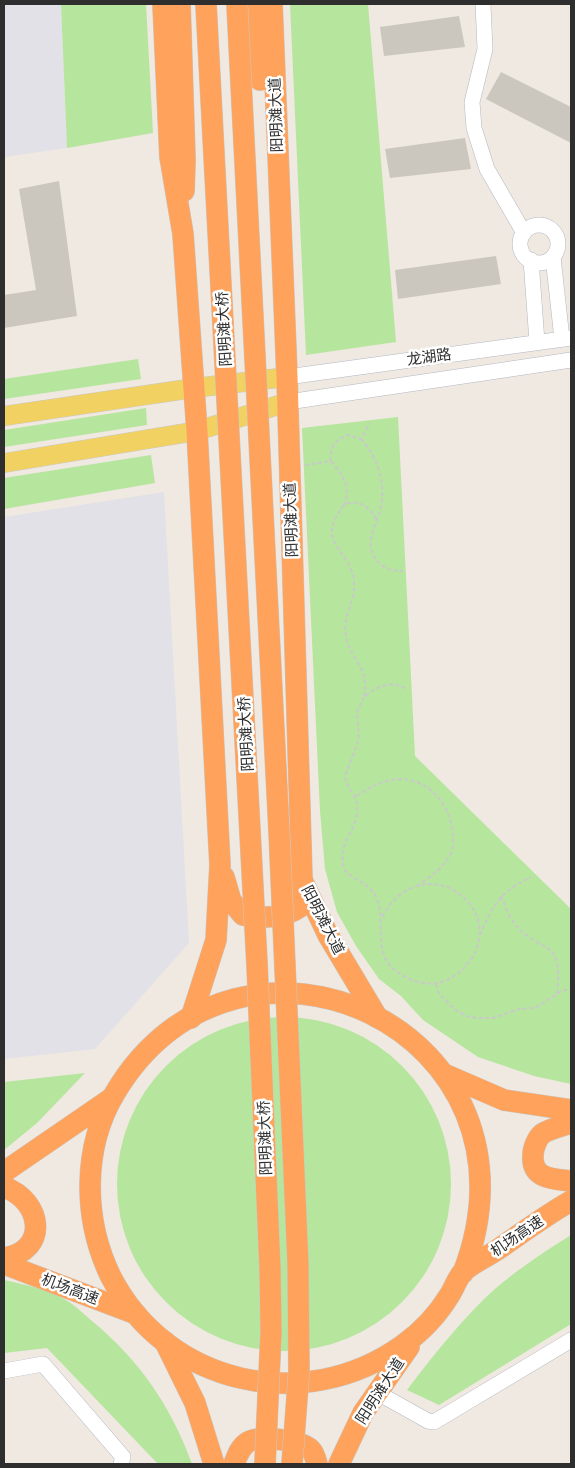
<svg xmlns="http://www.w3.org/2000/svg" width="575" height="1468" font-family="Poppins,'Noto Sans SC',sans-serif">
<rect width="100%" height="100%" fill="#efe9e1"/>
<!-- industrial -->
<g fill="#e3e1e8">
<path d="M4,4H61L67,148L4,157Z"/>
<path d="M164,492L189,943L95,1049L4,1059V517Z"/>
</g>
<!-- green -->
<g fill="#b6e59e">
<path d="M61,4H146L153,133L67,148Z"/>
<path d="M290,4H368L396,342L306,355Z"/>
<path d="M138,359L141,379L4,399V379Z"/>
<path d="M146,408L147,425L4,447V430Z"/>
<path d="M398,417L415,756L571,909V1084L534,1076L478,1057L423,1020L401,996L379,979L356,946L337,912L325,869L320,811L302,428Z"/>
<path d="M151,455L155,483L4,509V478Z"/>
<circle cx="284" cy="1184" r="167"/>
<path d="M85,1073L37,1123L4,1150V1082Z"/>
<path d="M571,1235V1324L439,1405L407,1390C431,1358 456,1327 484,1299C510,1274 541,1254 571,1235Z"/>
<path d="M4,1280C26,1285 49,1289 69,1302C77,1307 85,1315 92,1321C140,1361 171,1406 192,1464H158L47,1348L4,1353Z"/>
</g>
<!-- building -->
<g fill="#cbc7bf">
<path d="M459,16L465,47L384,56L380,27Z"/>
<path d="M501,72L571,107V143L486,99Z"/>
<path d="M465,138L471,169L390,178L385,149Z"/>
<path d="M59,181L77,316L4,328V295L36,290L19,189Z"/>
<path d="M496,256L501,284L398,299L395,270Z"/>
</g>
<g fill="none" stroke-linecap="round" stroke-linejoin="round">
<!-- minor casing -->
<g stroke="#b4b7c1" stroke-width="16">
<g id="minor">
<path d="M483,4L485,49L472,102L474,128L487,169L524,233"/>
<circle cx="539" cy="244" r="19"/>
<path d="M553,257L562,339"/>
<path d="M531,260L537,342"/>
<path d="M287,377L571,338"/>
<path d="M288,402L571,360"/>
<path d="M4,1371L43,1364L123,1457L121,1464"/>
<path d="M376,1392L428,1421L434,1422L571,1340"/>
</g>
</g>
<!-- major casing -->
<g stroke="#c9c9c9" stroke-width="20">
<g id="major">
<path d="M4,416L194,388L287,377"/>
<path d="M4,463L197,431L288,402"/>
</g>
</g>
<!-- highway casing -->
<g stroke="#c9c9c9" stroke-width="22">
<g id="highway">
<path d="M163,4L170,157L183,234L197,431L220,865L216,940L191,1018"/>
<path d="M180,4L185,160L184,191"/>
<path d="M257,4L260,80"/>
<path d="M272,4L287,377L302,880L328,935L377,1017"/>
<path d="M224,877L231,901L243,915C263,918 283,919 300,907L302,880"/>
<path d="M444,1074L504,1100L571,1110"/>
<path d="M571,1123C563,1126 549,1129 542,1134C537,1138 533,1149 533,1155C531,1179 553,1179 571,1181"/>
<path d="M4,1172L112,1098"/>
<path d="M4,1187C43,1201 49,1251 4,1258"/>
<path d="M4,1264L136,1314"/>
<path d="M463,1273C557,1031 239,884 115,1093C82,1148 83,1220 111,1277C167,1385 304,1416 403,1345C421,1332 438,1314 449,1296C454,1289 457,1278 463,1272C472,1263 487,1257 497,1250C522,1233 546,1215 571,1201"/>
<path d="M165,1342L195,1403L214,1464"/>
<path d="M234,1464C237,1456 240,1447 248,1442C259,1435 303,1440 311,1450C314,1453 316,1460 317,1464"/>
<path d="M339,1464L363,1413L409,1347"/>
</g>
</g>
<!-- path -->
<g stroke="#c9c9c9" stroke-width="2" stroke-dasharray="4 2.5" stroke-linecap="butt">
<path d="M361,439C376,455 384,478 382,500C381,522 360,541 378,562C385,569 393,571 403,571"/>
<path d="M331,461C342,475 352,486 344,505C358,498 370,507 377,520"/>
<path d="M305,465L331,461C329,448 336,439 348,435L361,439L370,423"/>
<path d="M344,505C312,545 354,550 354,584C355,603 342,617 346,636C350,660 370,666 364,697C376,687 391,679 406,689"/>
<path d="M364,697L357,712L359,739L345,776C347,791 359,794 357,813C354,837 338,838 344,869C355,882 369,881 377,899C386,922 373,948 392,968C406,980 427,988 445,981C475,968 492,931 469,903C442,871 398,882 382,918"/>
<path d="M356,796C368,789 377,783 391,780C425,774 450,802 453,833C453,839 454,847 451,853C445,866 431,877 418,885"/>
<path d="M501,896C505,905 508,916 515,924C541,956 564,935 557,994"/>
<path d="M480,935C492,906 501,891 531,877"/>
<path d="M436,984L439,994L457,1011L469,1017L480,1018H493L519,1009L535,1008L560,992L571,988"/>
</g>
<!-- minor -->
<use href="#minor" stroke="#fff" stroke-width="15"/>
<!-- major -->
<use href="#major" stroke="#f2d163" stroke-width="19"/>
<!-- highway -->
<use href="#highway" stroke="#ffa35c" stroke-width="21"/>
<!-- highway-bridge casing -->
<g stroke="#c9c9c9" stroke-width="22" stroke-linecap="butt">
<g id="highway-bridge">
<path d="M206,4L257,964L270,1269L271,1332L265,1464"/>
<path d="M237,4L279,830L298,1264L299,1371L292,1464"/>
</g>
</g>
<!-- highway-bridge -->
<use href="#highway-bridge" stroke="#ffa35c" stroke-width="21"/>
</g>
<g text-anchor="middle" stroke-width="5" stroke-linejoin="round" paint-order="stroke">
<!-- street labels -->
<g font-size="15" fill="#2e2e2e" stroke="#fff">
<text transform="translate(276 115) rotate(-92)" y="5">阳明滩大道</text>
<text transform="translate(224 329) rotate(-93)" y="5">阳明滩大桥</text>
<text transform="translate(429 357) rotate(-8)" y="5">龙湖路</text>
<text transform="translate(291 520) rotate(-92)" y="5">阳明滩大道</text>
<text transform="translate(246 734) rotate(-93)" y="5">阳明滩大桥</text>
<text transform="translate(323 920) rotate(63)" y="5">阳明滩大道</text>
<text transform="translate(265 1138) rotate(-92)" y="5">阳明滩大桥</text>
<text transform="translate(517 1236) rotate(-34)" y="5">机场高速</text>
<text transform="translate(70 1289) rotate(21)" y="5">机场高速</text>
<text transform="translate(380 1391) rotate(-57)" y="5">阳明滩大道</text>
</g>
</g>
<!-- border -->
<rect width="575" height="1468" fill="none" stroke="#2e2e2e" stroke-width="10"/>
</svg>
